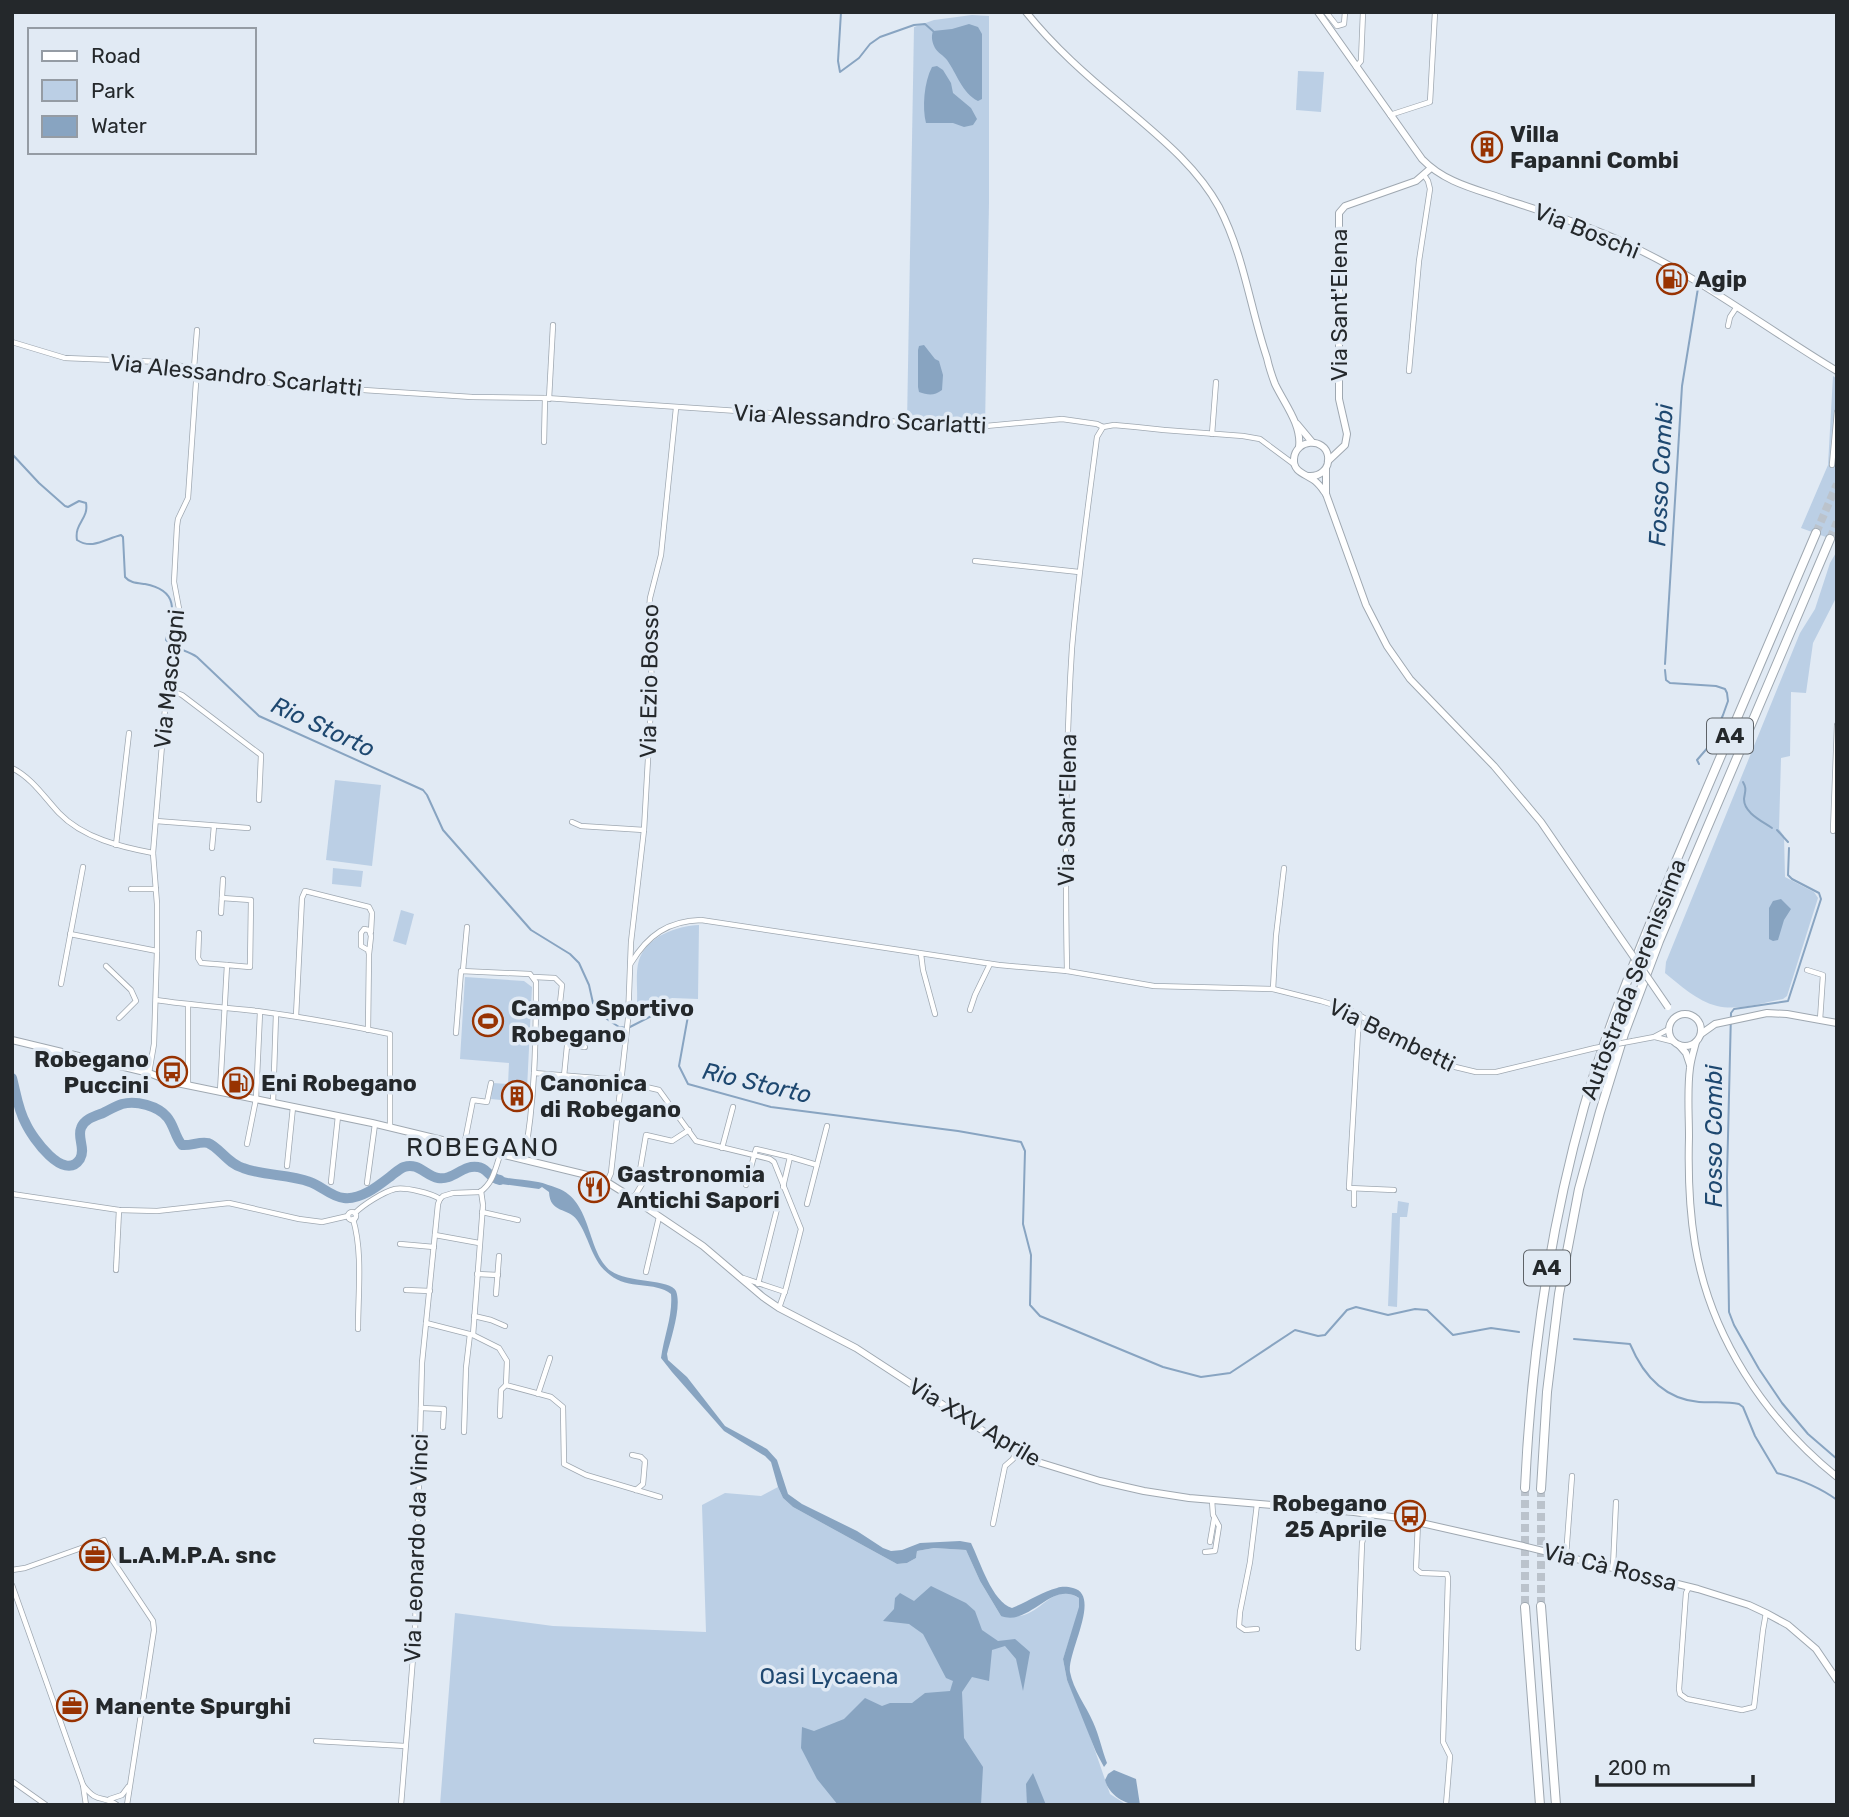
<svg xmlns="http://www.w3.org/2000/svg" width="1849" height="1817" font-family="Rubik,sans-serif">
<rect width="100%" height="100%" fill="#e1eaf4"/>
<!-- green -->
<g fill="#bbcfe5">
<path d="M972,15L989,16V203L985,427L907,423L914,27L934,20Z"/>
<path d="M1298,71L1324,72L1321,112L1296,110Z"/>
<path d="M1833,376L1837,379V541L1801,528L1828,465Z"/>
<path d="M1837,551V596L1813,643L1806,693L1791,692L1790,756L1781,758L1779,829L1784,836L1785,877L1814,892L1818,898L1787,996L1783,999C1763,1003 1737,1011 1717,1006C1697,1001 1680,985 1665,973L1666,962L1800,633L1815,609L1830,563Z"/>
<path d="M335,780L381,785L372,866L326,860Z"/>
<path d="M333,868L363,871L361,887L332,884Z"/>
<path d="M401,910L414,914L406,945L393,941Z"/>
<path d="M699,925L698,999L672,998L650,1005L637,1004C638,990 635,973 639,960C647,936 677,926 699,925Z"/>
<path d="M465,977L524,981L532,987L527,1089L504,1087L501,1100L491,1099L493,1083L508,1084L509,1063L460,1059Z"/>
<path d="M1398,1201L1409,1203L1407,1217H1400L1397,1307L1388,1306L1392,1213H1397Z"/>
<path d="M778,1487L783,1498L793,1507L897,1564L907,1563L916,1558L917,1551L934,1548L966,1550L980,1581L1001,1616C1008,1615 1017,1617 1024,1615C1044,1609 1055,1583 1079,1598L1080,1607L1063,1659L1067,1680L1082,1713L1110,1794L1127,1805H440L455,1613L553,1626L706,1632L702,1505L725,1493L761,1496Z"/>
</g>
<!-- water -->
<g fill="#88a4c1">
<path d="M969,24L978,27L982,34V99L978,101C962,93 957,74 947,60C943,55 938,53 935,48C932,42 931,37 933,31L952,29Z"/>
<path d="M937,66L943,70L951,83L953,93L971,108L977,119L973,125L964,127L953,123H926C922,108 924,82 932,67Z"/>
<path d="M924,345L935,359L939,361L943,375L942,390C934,396 928,395 919,392L918,387V350L919,346Z"/>
<path d="M1781,899L1791,909L1784,920L1778,940L1773,941L1769,939V908L1773,901Z"/>
<path d="M496,1175C510,1180 523,1179 538,1182C544,1183 551,1186 557,1188C593,1201 586,1252 611,1271C627,1283 671,1279 676,1291C682,1306 671,1338 667,1354L668,1360L687,1377L725,1426L767,1449L777,1460L788,1494L802,1504L857,1531L883,1548L891,1551L902,1550L920,1543L960,1541L971,1543C980,1561 992,1602 1012,1608C1027,1602 1042,1592 1057,1588C1063,1586 1068,1587 1073,1588C1102,1595 1067,1652 1070,1672C1073,1689 1086,1706 1093,1722C1099,1735 1102,1750 1107,1763L1104,1767L1096,1752L1067,1680L1063,1659L1079,1607V1598C1051,1580 1030,1627 1001,1616L980,1581L966,1550L934,1548L917,1551L916,1558L907,1563L897,1564L793,1507L783,1498L778,1487L771,1462L765,1456L724,1431L672,1372L661,1358C664,1336 673,1315 671,1294C655,1281 628,1290 610,1275C591,1261 590,1238 577,1220C568,1207 550,1214 549,1192L542,1187L539,1189L494,1183Z"/>
<path d="M931,1586L966,1603L975,1611L982,1630L998,1641L1015,1639L1030,1652L1023,1691L1016,1659L1005,1646L992,1650L989,1681L972,1677L962,1692L964,1738L983,1767L981,1805H838L817,1779L801,1748L802,1727L814,1731L844,1719L865,1698L882,1706L890,1703H912L925,1693L950,1691L953,1681L946,1678L923,1634L909,1624L883,1621L894,1609L895,1598L900,1593L914,1601Z"/>
<path d="M1114,1770L1136,1779L1140,1805C1125,1805 1109,1795 1105,1780L1108,1774Z"/>
<path d="M1033,1773L1046,1805H1027L1026,1784Z"/>
</g>
<g fill="none" stroke-linecap="round" stroke-linejoin="round">
<!-- stream -->
<g stroke="#88a4c1" stroke-width="2">
<path d="M841,12L838,61L840,72L859,58L870,44L880,37L914,25L925,24L933,31"/>
<path d="M12,454L39,483L65,506L68,507L79,501L86,503C89,519 74,523 77,540C92,550 105,539 121,535L123,537L125,577C130,583 137,583 145,584C181,591 173,613 166,640C173,649 188,650 197,657L259,716L423,790L427,795L443,830L531,930L570,954L579,963L589,985L593,1003L607,1019L619,1027L628,1028L675,1004L686,1008L688,1016L679,1066L688,1084L771,1107L958,1131L1021,1142L1025,1151L1023,1224L1031,1255L1030,1305L1040,1316L1163,1367L1201,1377L1230,1373L1295,1330L1318,1336L1325,1335L1347,1310L1356,1307L1388,1315L1415,1309L1427,1310L1453,1335L1491,1328L1519,1332"/>
<path d="M1665,664L1682,386L1698,288"/>
<path d="M1665,670L1666,680L1670,683L1716,686L1725,689L1727,693L1728,701L1723,715L1710,745L1697,760L1699,764"/>
<path d="M1743,782C1747,789 1745,791 1744,799C1744,813 1762,821 1772,828"/>
<path d="M1777,830L1788,842"/>
<path d="M1789,848L1788,875L1792,879L1819,893L1821,899L1788,1001L1734,1009L1731,1013L1727,1178L1729,1312L1734,1325L1759,1369L1782,1403L1808,1434L1837,1459"/>
<path d="M1574,1339L1630,1344C1643,1375 1664,1399 1699,1402C1713,1403 1726,1401 1739,1404L1743,1407L1755,1436L1777,1473C1799,1479 1818,1486 1837,1500"/>
</g>
<!-- river -->
<path stroke="#88a4c1" stroke-width="10" d="M12,1078C16,1093 18,1110 26,1124C32,1137 64,1183 80,1159C86,1149 77,1138 81,1128C84,1119 95,1116 103,1113C109,1110 116,1106 122,1104C136,1100 158,1106 167,1117C174,1125 175,1137 182,1145C191,1146 200,1141 208,1143C219,1147 228,1164 243,1168C264,1176 288,1174 310,1182C322,1186 331,1197 344,1198C361,1200 378,1186 391,1176C395,1173 399,1169 404,1167C418,1162 426,1176 438,1178C453,1181 463,1164 478,1167C488,1168 488,1178 500,1180"/>
<!-- highway-tunnel -->
<g stroke="#bbc3cc" stroke-width="8" stroke-dasharray="8 4" stroke-linecap="butt">
<path d="M1816,533L1837,484"/>
<path d="M1830,539L1837,522"/>
<path d="M1525,1488V1607"/>
<path d="M1541,1489V1606"/>
</g>
<!-- street casing -->
<g stroke="#9fa8b1" stroke-width="6">
<g id="street">
<path d="M1326,12L1337,26L1344,24L1345,12"/>
<path d="M1356,67L1361,61L1363,12"/>
<path d="M1390,115L1430,102L1435,12"/>
<path d="M1728,326L1730,317L1736,308"/>
<path d="M12,342L65,358L162,362L247,380L286,385L472,397L546,398L975,427L1062,419L1097,424L1103,427L1114,425L1136,427L1164,430L1243,436L1260,439L1295,465"/>
<path d="M194,368L197,330"/>
<path d="M1409,371L1419,261L1430,189L1428,181L1424,175"/>
<path d="M549,399L553,325"/>
<path d="M1212,434L1216,382"/>
<path d="M544,442L545,398"/>
<path d="M1832,465L1837,412"/>
<path d="M975,561L1079,572"/>
<path d="M167,689L182,695L261,755L259,800"/>
<path d="M12,768C32,778 44,797 59,813C83,838 121,847 153,853"/>
<path d="M156,821L248,828"/>
<path d="M572,822L581,826L644,830"/>
<path d="M1833,831L1837,725"/>
<path d="M116,845L129,733"/>
<path d="M212,848L214,826"/>
<path d="M131,889H156"/>
<path d="M221,913L223,879"/>
<path d="M199,933L198,958L201,963L227,965"/>
<path d="M70,934L157,951"/>
<path d="M921,954L923,970L935,1014"/>
<path d="M631,963C648,935 668,921 701,920L999,965L1067,971L1154,986L1273,989L1321,1001L1350,1010L1447,1065L1476,1072H1496L1595,1048"/>
<path d="M106,966L131,990L136,1001L119,1018"/>
<path d="M463,970L467,927"/>
<path d="M1807,970L1823,975L1820,1020"/>
<path d="M1067,971C1065,863 1065,755 1072,648C1078,577 1088,507 1097,437L1103,427"/>
<path d="M534,977L555,978L562,985L559,1012"/>
<path d="M61,984L83,867"/>
<path d="M1273,989L1276,936L1284,868"/>
<path d="M156,1000C189,1005 223,1007 257,1011C302,1017 347,1025 390,1034V1127"/>
<path d="M188,1005V1085"/>
<path d="M970,1010L975,995L990,964"/>
<path d="M1359,1014L1349,1188L1394,1190"/>
<path d="M296,1016L302,898L305,891L369,907L372,913L371,932"/>
<path d="M368,1030L369,954L371,936L369,930L364,929L361,933V946L368,950L369,954"/>
<path d="M456,1033L461,971L530,974L536,982C536,1040 535,1102 524,1160"/>
<path d="M1655,1037L1675,1042"/>
<path d="M1633,1041L1654,1037L1669,1029"/>
<path d="M149,1073L154,1044L157,951V904L153,853L169,661L180,614L174,582L177,526L178,519L188,498L197,368"/>
<path d="M534,1073L621,1080"/>
<path d="M564,1076L567,1046L585,1047"/>
<path d="M646,1087L659,1090L696,1141L770,1159L774,1162L801,1229L786,1288L779,1308"/>
<path d="M220,1092L227,965L250,967L251,900L222,898"/>
<path d="M273,1103L276,1014"/>
<path d="M247,1144L256,1099L260,1012"/>
<path d="M464,1146L473,1100L487,1102L491,1083"/>
<path d="M722,1148L733,1107"/>
<path d="M790,1157L817,1165"/>
<path d="M287,1166L293,1107"/>
<path d="M331,1182L338,1116"/>
<path d="M607,1182L611,1173L628,1019L631,942L644,830L652,688L649,612L650,598L661,555L676,408"/>
<path d="M367,1183L375,1124"/>
<path d="M746,1185L756,1149L790,1157L783,1187"/>
<path d="M12,1194L119,1210L157,1211L229,1203L299,1219L322,1222L348,1216"/>
<path d="M440,1199L443,1196L453,1193L480,1192C493,1183 495,1170 500,1155"/>
<path d="M633,1199L642,1184L639,1176L646,1135L672,1141L689,1130"/>
<path d="M807,1204L827,1126"/>
<path d="M1354,1205V1189"/>
<path d="M482,1212L518,1220"/>
<circle cx="352" cy="1216" r="4"/>
<path d="M355,1213C363,1205 383,1192 395,1189C405,1187 431,1193 440,1199"/>
<path d="M353,1219C363,1252 358,1294 358,1329"/>
<path d="M435,1235L479,1243"/>
<path d="M400,1244L434,1247"/>
<path d="M116,1270L119,1210"/>
<path d="M646,1272L659,1217"/>
<path d="M477,1274L498,1275"/>
<path d="M743,1278L785,1292"/>
<path d="M758,1284L779,1201"/>
<path d="M406,1290L430,1291"/>
<path d="M496,1294L499,1256"/>
<path d="M474,1316L491,1320L505,1326"/>
<path d="M426,1323L473,1335L499,1348L507,1361L506,1385L551,1397L563,1407L564,1464L586,1475L660,1497"/>
<path d="M473,1335L483,1205L481,1191"/>
<path d="M538,1394L550,1358"/>
<path d="M421,1408L444,1409L443,1427"/>
<path d="M500,1416L501,1390L506,1385"/>
<path d="M464,1432L466,1368L470,1334"/>
<path d="M632,1455L641,1457L645,1461L643,1484L636,1490"/>
<path d="M1257,1504L1250,1562L1240,1612L1239,1626L1245,1630L1257,1629"/>
<path d="M1418,1522L1416,1569L1421,1573L1447,1574L1448,1578L1443,1742L1450,1756L1446,1805"/>
<path d="M993,1524L1005,1466L1013,1459L1016,1451"/>
<path d="M1210,1542L1214,1519"/>
<path d="M1205,1552L1215,1551L1219,1526L1213,1515L1212,1500"/>
<path d="M1566,1556L1572,1476"/>
<path d="M1613,1567L1616,1502"/>
<path d="M12,1570L25,1568L104,1540L111,1558L153,1621L154,1630L127,1805"/>
<path d="M12,1585L83,1785L86,1805"/>
<path d="M1689,1587L1686,1593L1679,1689L1680,1694L1687,1699L1742,1710L1754,1707L1763,1630L1766,1613"/>
<path d="M1358,1648L1362,1543L1370,1514"/>
<path d="M316,1741L405,1746"/>
<path d="M12,1781L46,1805"/>
<path d="M83,1785C98,1805 102,1794 117,1805"/>
<path d="M110,1799L122,1795L128,1787"/>
<path d="M401,1805L415,1633L422,1363L438,1204L440,1199"/>
</g>
</g>
<!-- secondary casing -->
<g stroke="#9fa8b1" stroke-width="8">
<g id="secondary">
<path d="M1026,12C1054,47 1087,76 1121,104C1157,135 1196,165 1219,207C1244,255 1250,308 1267,358C1269,367 1272,376 1275,384C1284,403 1302,425 1299,447"/>
<path d="M1318,12L1422,159C1445,183 1476,189 1507,200C1547,213 1589,226 1627,244C1701,278 1767,329 1837,371"/>
<path d="M1297,424L1312,442"/>
<path d="M1328,461L1345,445L1347,434L1339,399V213L1345,206L1416,181L1431,168"/>
<path d="M1326,469V494L1366,605L1387,646L1410,679L1494,766L1541,822L1611,924"/>
<path d="M1308,476C1319,477 1330,470 1328,456C1325,437 1295,439 1294,459C1293,473 1307,474 1315,481C1320,485 1323,490 1326,494"/>
<circle cx="1685" cy="1030" r="16"/>
<path d="M1701,1034L1715,1024L1767,1013L1787,1014L1837,1023"/>
<path d="M12,1040L149,1073L172,1082L372,1123L591,1176L607,1182L623,1192L703,1246L763,1297L779,1308L856,1348L994,1438L1038,1462L1100,1481L1144,1491L1189,1498L1354,1512L1399,1518L1523,1546L1698,1589L1749,1605L1766,1613L1788,1625L1816,1649L1837,1680"/>
<path d="M1696,1042C1694,1050 1691,1059 1690,1068C1687,1090 1689,1114 1689,1137C1688,1173 1689,1208 1695,1244C1710,1336 1765,1419 1837,1477"/>
<path d="M1679,1045L1686,1053L1690,1065"/>
</g>
</g>
<!-- highway casing -->
<g stroke="#9fa8b1" stroke-width="10">
<g id="highway">
<path d="M1525,1488C1531,1359 1549,1232 1584,1107C1612,1011 1652,918 1691,826C1733,728 1774,631 1816,533"/>
<path d="M1541,1489L1547,1392L1559,1294L1579,1189L1600,1112L1624,1034L1659,941L1830,539"/>
<path d="M1541,1606L1556,1805"/>
<path d="M1525,1607L1540,1805"/>
</g>
</g>
<!-- street -->
<use href="#street" stroke="#fff" stroke-width="4.5"/>
<!-- secondary -->
<use href="#secondary" stroke="#fff" stroke-width="6"/>
<!-- highway -->
<use href="#highway" stroke="#fff" stroke-width="8"/>
<!-- street-bridge casing -->
<g stroke="#9fa8b1" stroke-width="6" stroke-linecap="butt">
<path id="street-bridge" d="M1595,1048L1633,1041"/>
</g>
<!-- secondary-bridge casing -->
<g stroke="#9fa8b1" stroke-width="8" stroke-linecap="butt">
<path id="secondary-bridge" d="M1611,924L1668,1007"/>
</g>
<!-- street-bridge -->
<use href="#street-bridge" stroke="#fff" stroke-width="4.5"/>
<!-- secondary-bridge -->
<use href="#secondary-bridge" stroke="#fff" stroke-width="6"/>
</g>
<!-- icons -->
<defs>
<g id="building-ring" transform="scale(1.575)"><circle r="9.5" fill="#e1eaf4" stroke="#983302" stroke-width="1.5"/><path d="M-4-6H4V6H1V3H-1V6H-4ZM-2.5-4.3h1.7v1.8h-1.7ZM.8-4.3h1.7v1.8H.8ZM-2.5-1h1.7V.8h-1.7ZM.8-1h1.7V.8H.8Z" fill="#983302"/></g>
<g id="fuel-ring" transform="scale(1.575)"><circle r="9.5" fill="#e1eaf4" stroke="#983302" stroke-width="1.5"/><path d="M-5.5-6h7V0h2V4h1.3V-2.5L3-4.5l.8-.8L6-3V5H2.5V1h-1V6h-7ZM-4.2-4.7v3.2H.2V-4.7Z" fill="#983302"/></g>
<g id="stadium-ring" transform="scale(1.575)"><circle r="9.5" fill="#e1eaf4" stroke="#983302" stroke-width="1.5"/><path d="M0-5a6.5 5 0 1 0 0 10a6.5 5 0 1 0 0-10ZM-3.5-1.8h7v3.6h-7Z" fill="#983302"/></g>
<g id="bus-ring" transform="scale(1.575)"><circle r="9.5" fill="#e1eaf4" stroke="#983302" stroke-width="1.5"/><path d="M-5-6H5V4H4V6H2V4H-2V6H-4V4H-5ZM-3.5-4V0h7V-4ZM-3.5 1.2v1.5H-2V1.2ZM2 1.2v1.5H3.5V1.2Z" fill="#983302"/></g>
<g id="restaurant-ring" transform="scale(1.575)"><circle r="9.5" fill="#e1eaf4" stroke="#983302" stroke-width="1.5"/><path d="M-5-6h1v4h1v-4h1v4h1v-4h1v5L-1.5 .5V6h-2V.5L-5-1ZM5-6V6H3V1.5H1.5Q1.5-4 5-6Z" fill="#983302"/></g>
<g id="office-ring" transform="scale(1.575)"><circle r="9.5" fill="#e1eaf4" stroke="#983302" stroke-width="1.5"/><path d="M-6-3h4V-5.5h4V-3h4V5H-6ZM-1-4.5V-3h2v-1.5ZM-6 0V1H6V0Z" fill="#983302"/></g>
</defs>
<g fill-rule="evenodd">
<use href="#building-ring" x="1487" y="147"/>
<use href="#fuel-ring" x="1672" y="279"/>
<use href="#stadium-ring" x="488" y="1021"/>
<use href="#bus-ring" x="172" y="1072"/>
<use href="#fuel-ring" x="238" y="1083"/>
<use href="#building-ring" x="517" y="1096"/>
<use href="#restaurant-ring" x="594" y="1187"/>
<use href="#bus-ring" x="1410" y="1516"/>
<use href="#office-ring" x="95" y="1555"/>
<use href="#office-ring" x="72" y="1706"/>
</g>
<g text-anchor="middle" stroke-width="7" stroke-linejoin="round" paint-order="stroke">
<!-- shield labels -->
<g fill="#e1eaf4" stroke="#5d6267" stroke-width="2">
<rect x="1707" y="718.5" width="46" height="35" rx="5"/>
<rect x="1524" y="1250.5" width="46" height="35" rx="5"/>
</g>
<g font-size="21" font-weight="bold" fill="#24282b">
<text x="1730" y="743">A4</text>
<text x="1547" y="1275">A4</text>
</g>
<!-- poi labels -->
<g font-size="23" font-weight="bold" fill="#24282b" stroke="#e1eaf4" text-anchor="start">
<text x="1510" y="142">Villa<tspan x="1510" dy="26">Fapanni Combi</tspan></text>
<text x="1695" y="287">Agip</text>
<text x="511" y="1016">Campo Sportivo<tspan x="511" dy="26">Robegano</tspan></text>
<text x="149" y="1067" text-anchor="end">Robegano<tspan x="149" dy="26">Puccini</tspan></text>
<text x="261" y="1091">Eni Robegano</text>
<text x="540" y="1091">Canonica<tspan x="540" dy="26">di Robegano</tspan></text>
<text x="617" y="1182">Gastronomia<tspan x="617" dy="26">Antichi Sapori</tspan></text>
<text x="1387" y="1511" text-anchor="end">Robegano<tspan x="1387" dy="26">25 Aprile</tspan></text>
<text x="118" y="1563">L.A.M.P.A. snc</text>
<text x="95" y="1714">Manente Spurghi</text>
</g>
<!-- street labels -->
<g font-size="23" fill="#24282b" stroke="#e1eaf4">
<text transform="translate(1587 231) rotate(22)" y="8">Via Boschi</text>
<text transform="translate(1339 305) rotate(-90)" y="8">Via Sant'Elena</text>
<text transform="translate(236 375) rotate(6)" y="8">Via Alessandro Scarlatti</text>
<text transform="translate(860 419) rotate(3)" y="8">Via Alessandro Scarlatti</text>
<text transform="translate(169 679) rotate(-84)" y="8">Via Mascagni</text>
<text transform="translate(649 681) rotate(-89)" y="8">Via Ezio Bosso</text>
<text transform="translate(1067 810) rotate(-89)" y="8">Via Sant'Elena</text>
<text transform="translate(1633 979) rotate(-69)" y="8">Autostrada Serenissima</text>
<text transform="translate(1392 1035) rotate(26)" y="8">Via Bembetti</text>
<text transform="translate(975 1422) rotate(31)" y="8">Via XXV Aprile</text>
<text transform="translate(416 1548) rotate(-88)" y="8">Via Leonardo da Vinci</text>
<text transform="translate(1610 1567) rotate(14)" y="8">Via Cà Rossa</text>
</g>
<!-- park labels -->
<g font-size="23" fill="#1f4870" stroke="#e1eaf4">
<text x="829" y="1684">Oasi Lycaena</text>
</g>
<!-- water labels -->
<g font-size="24" font-style="italic" fill="#1e4870" stroke="#e1eaf4">
<text transform="translate(1661 475) rotate(-87)" y="8">Fosso Combi</text>
<text transform="translate(323 727) rotate(25)" y="8">Rio Storto</text>
<text transform="translate(757 1083) rotate(13)" y="8">Rio Storto</text>
<text transform="translate(1714 1136) rotate(-90)" y="8">Fosso Combi</text>
</g>
<!-- quarter labels -->
<g font-size="26" letter-spacing="2" fill="#24282b" stroke="#e1eaf4">
<text x="483" y="1156">ROBEGANO</text>
</g>
</g>
<!-- border -->
<rect width="1849" height="1817" fill="none" stroke="#24282b" stroke-width="28"/>
<!-- legend -->
<rect x="28" y="28" width="228" height="126" fill="#e1eaf4" stroke="#959ca4" stroke-width="2"/>
<rect x="42" y="51" width="35" height="10" fill="#ffffff" stroke="#959ca4" stroke-width="2"/>
<text x="91" y="63" font-size="21" fill="#24282b">Road</text>
<rect x="42" y="80" width="35" height="21" fill="#bbcfe5" stroke="#959ca4" stroke-width="2"/>
<text x="91" y="98" font-size="21" fill="#24282b">Park</text>
<rect x="42" y="116" width="35" height="21" fill="#88a4c1" stroke="#959ca4" stroke-width="2"/>
<text x="91" y="133" font-size="21" fill="#24282b">Water</text>
<!-- scale -->
<path d="M1597 1775v10h156v-10" fill="none" stroke="#24282b" stroke-width="3.5"/>
<text x="1608" y="1775" font-size="21" fill="#24282b" stroke="#e1eaf4" stroke-width="5" paint-order="stroke">200 m</text>
</svg>
